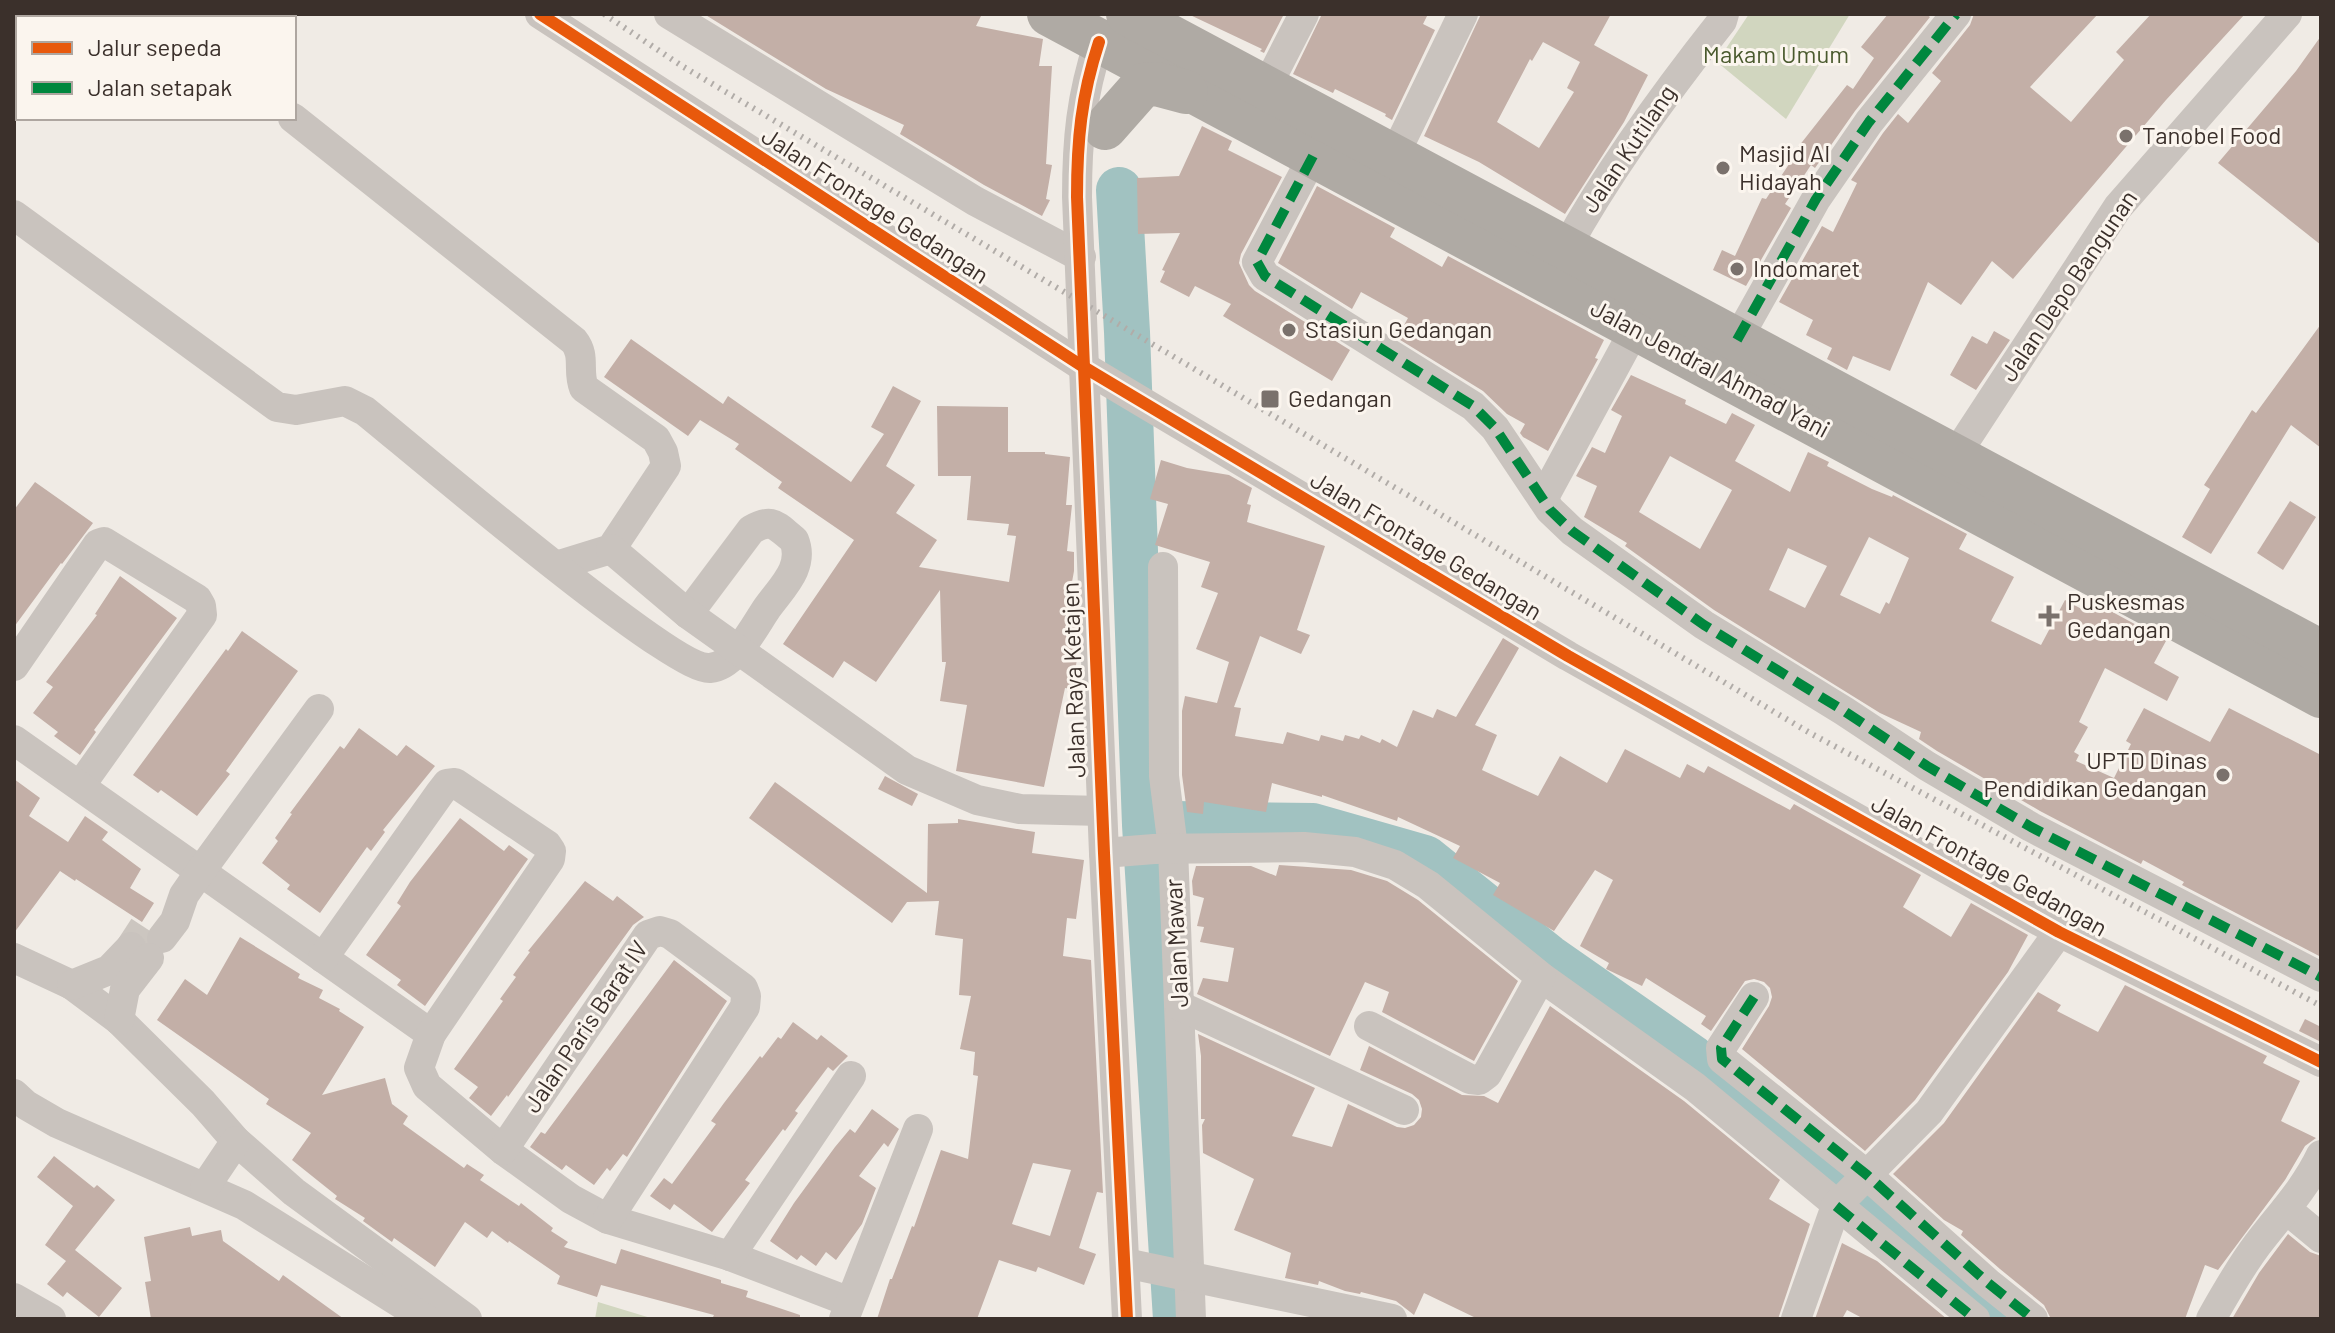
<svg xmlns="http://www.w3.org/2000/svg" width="2335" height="1333" font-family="Barlow,sans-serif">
<rect width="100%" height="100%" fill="#f0ebe5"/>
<!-- green -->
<g fill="#d1d6bf">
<path d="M1749,14H1850L1786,119L1717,62Z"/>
<path d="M598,1302L654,1319H595Z"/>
</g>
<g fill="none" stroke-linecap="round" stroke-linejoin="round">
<!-- river -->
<g stroke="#a1c2c1" stroke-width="46">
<path d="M1119,190L1127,332L1145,825L1176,1319"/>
<path d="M1174,824L1313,826L1425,858L1548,957L1691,1057L2006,1319"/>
</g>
</g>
<!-- building -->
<g fill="#c3afa7" fill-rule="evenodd">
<path d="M704,14H982L976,26L1043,39L1039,66H1052L1046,164L1052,165L1046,199L1050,200L1042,216L984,185L900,134L904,125L826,89Z"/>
<path d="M1188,14H1284L1264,53L1260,51L1262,49Z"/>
<path d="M1322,14H1428L1423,24L1435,30L1392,120L1385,116L1386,114L1335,89L1333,93L1293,74Z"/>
<path d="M1481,14H1611L1594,45L1648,75L1624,122L1565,214L1479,162L1424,136ZM1543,42L1580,62L1567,88L1574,92L1539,148L1497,122L1530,59L1532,61Z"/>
<path d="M1888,14H1926L1930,17L1855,111L1815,168L1811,165L1785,204L1791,208L1746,286L1713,270L1722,250L1735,256L1762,198L1766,199L1797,152L1795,151L1847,85L1853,89L1874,58L1861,47Z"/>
<path d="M1974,14H2098L2030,87L2071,122L2124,60L2116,52L2151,14H2245L2166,100L2013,279L1992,261L1961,305L1928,282L1890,371L1853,356L1847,370L1827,359L1832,348L1806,335L1813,320L1779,302L1822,226L1833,232L1857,183L1851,180L1883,133L1898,114L1908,123L1941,81L1932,73L1970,25Z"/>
<path d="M2321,36V245L2218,163L2296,71Z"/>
<path d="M1202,126L1232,141L1228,150L1282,177L1241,254L1239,263L1249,285L1255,291L1350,350L1332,381L1223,316L1231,304L1195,286L1189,297L1160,282L1165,271L1162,270L1180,233L1138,234L1137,178L1179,176Z"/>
<path d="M1317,186L1395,228L1390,237L1442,267L1448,256L1604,340L1595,358L1598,359L1548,451L1523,437L1520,433L1525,424L1507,414L1483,391L1397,338L1408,318L1361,292L1352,309L1278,263Z"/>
<path d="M2321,324V448L2291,425L2211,554L2182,537L2210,489L2204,485L2252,410L2256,413Z"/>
<path d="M1994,331L2010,340L1976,390L1950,375L1972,336L1987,344Z"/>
<path d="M631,339L723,404L728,396L851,482L884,434L871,427L893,386L921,401L886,466L915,485L896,513L937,540L919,567L1009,582L1016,536L1007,535L1009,524L967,520L971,476H938L937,406L1008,407V452H1045V454L1070,457L1066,505H1072L1067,551L1074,552V571L1070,593L1075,594L1073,627L1077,628L1078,653L1072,689L1065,688L1044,787L956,771L967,705L940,701L946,662H942L940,590L876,682L844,661L833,678L783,644L854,540L778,488L782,482L735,449L739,444L700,420L688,436L604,377Z"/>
<path d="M1631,375L1686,400L1685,404L1726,424L1732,413L1755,425L1735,461L1790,492L1808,452L1829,462L1827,466L1872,489L1892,497L1893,495L1967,534L1959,549L2014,577L1991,621L2041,645L2065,600L2089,613L2094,602L2166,641L2154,663L2179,677L2167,701L2105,668L2079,722L2088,727L2074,752L2079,755L2076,761L2114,778L2131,744L2126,741L2144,708L2210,742L2229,708L2321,755V957L2182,885L2184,882L2143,860L2141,864L2040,811L1937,751L1919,739L1921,732L1880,713L1714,610L1625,546L1627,543L1584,517L1597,486L1576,476L1592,447L1605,453L1622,416L1611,410ZM1670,456L1732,490L1700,549L1639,512ZM1869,537L1909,558L1889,604L1886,602L1880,614L1840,595ZM1788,548L1827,566L1805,608L1769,590Z"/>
<path d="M1161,460L1187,468L1229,475L1252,488L1247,504L1251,505L1247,522L1325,546L1297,630L1310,635L1301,654L1260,636L1234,707L1241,708L1235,736L1283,744L1287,732L1319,741L1321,735L1343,741L1345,735L1359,739L1361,735L1380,743L1382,739L1397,747L1413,710L1433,718L1437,709L1456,717L1503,638L1519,648L1475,725L1497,735L1482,770L1538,796L1560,756L1607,783L1625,749L1680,778L1687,764L1704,773L1708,766L1790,810L1794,804L1921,875L1903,907L1951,937L1971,903L2028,935L2008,972L1915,1100L1865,1151L1742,1049L1769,1006L1772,997L1770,988L1764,982L1754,979L1745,981L1711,1031L1701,1024L1706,1016L1646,978L1642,986L1606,969L1609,963L1580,946L1613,880L1595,870L1554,931L1493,895L1500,883L1453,858L1460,846L1398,817L1397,821L1322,795V797L1272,783L1266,812L1204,802L1203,814L1187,812L1182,775V711L1185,696L1217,703L1229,662L1196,649L1218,593L1201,587L1210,562L1155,545L1168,504L1150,499Z"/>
<path d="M35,482L93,523L62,564L61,563L14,627V510Z"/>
<path d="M2290,501L2316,517L2283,570L2257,553Z"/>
<path d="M120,576L177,618L94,730L96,732L80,755L54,736L58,732L33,713L53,687L46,682L97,615L95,614Z"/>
<path d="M242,631L298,671L226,771L230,774L197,816L161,790L158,793L133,775L226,649L228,651Z"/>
<path d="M359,728L397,756L406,745L435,766L383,830L385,832L371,851L367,847L320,913L287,889L290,885L262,863L278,841L275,838L292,814L290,813L340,746L344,749Z"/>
<path d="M885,776L918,794L912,806L878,789Z"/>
<path d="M14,779L40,798L29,816L68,842L85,816L108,832L102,840L141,869L130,888L154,903L142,922L76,879L75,881L60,871L14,933Z"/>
<path d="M775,782L927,893L928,824L958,823V819L1035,832L1032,853L1084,860L1076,919L1067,918L1063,956L1091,960L1103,1193L1097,1192L1079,1248L1096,1254L1084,1285L1038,1267L1036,1272L999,1260L977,1319H877L890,1279H892L912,1226L914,1227L941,1150L968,1159L978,1076L973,1075L975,1052L960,1049L971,996L959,995L963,939L935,935L939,901L907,902L892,923L749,818ZM1033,1163L1071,1170L1050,1236L1012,1224Z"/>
<path d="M460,818L504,851L509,845L528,859L425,1006L397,985L401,980L366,955L401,906L397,903L410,882Z"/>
<path d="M1279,865L1351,870L1387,881L1418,900L1518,981L1474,1061L1382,1012L1389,992L1365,982L1330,1056L1197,994L1203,978L1228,982L1234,948L1200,942L1204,927L1197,926L1204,898L1193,895L1192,881L1196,866H1251L1276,876Z"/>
<path d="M585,881L613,901L617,896L644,917L633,925L508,1097L507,1095L491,1116L469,1098L478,1087L454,1069L503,1001L500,999L516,977L513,975L530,952L528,951Z"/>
<path d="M240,937L300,974L298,978L323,990L319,998L340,1009L339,1011L364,1027L322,1095L385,1078L392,1104L408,1116L403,1124L464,1168L467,1164L484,1175L480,1180L519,1206L521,1203L553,1228L551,1231L568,1242L564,1247L616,1264L621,1249L721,1280V1283L748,1291L746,1297L800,1315V1319H712L714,1315L601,1285L597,1297L557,1284L560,1276L509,1241L508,1243L492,1231L487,1238L465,1222L435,1267L394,1238L392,1242L363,1221L365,1218L335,1199L337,1196L292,1160L311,1133L266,1104L269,1099L157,1020L185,979L207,995Z"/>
<path d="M674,960L727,1001L627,1157L623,1154L610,1171L607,1168L594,1185L566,1165L562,1170L530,1147L541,1132L545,1134Z"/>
<path d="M2125,985L2267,1056L2263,1063L2300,1081L2281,1121L2316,1138L2305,1146L2285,1180L2218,1270L2205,1265L2185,1319H2051L2044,1305L2000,1269L1961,1235L1963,1231L1944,1220L1893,1174L1944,1123L2038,992L2061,1005L2057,1011L2098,1032Z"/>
<path d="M1550,1006L1684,1101L1780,1180L1769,1199L1810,1224L1778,1319H1478L1424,1293L1414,1315L1396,1301L1361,1292L1360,1294L1345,1291L1319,1281L1318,1285L1285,1278L1291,1253L1234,1230L1254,1179L1203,1153L1202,1125L1205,1119H1201V1056L1198,1034L1315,1088L1292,1136L1332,1147L1348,1104L1397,1127L1405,1128L1414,1125L1421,1117L1422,1109L1419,1100L1412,1094L1360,1070L1369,1046L1462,1095L1484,1096L1498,1103Z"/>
<path d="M2305,1019L2321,1027V1042L2299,1031Z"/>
<path d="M793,1022L817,1040L821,1035L848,1056L833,1071L828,1067L795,1111L798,1113L785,1131L783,1129L745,1180L750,1183L712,1232L674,1204L670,1210L650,1196L664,1178L672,1184L716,1124L711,1121L724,1103L760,1056L762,1058L778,1037L781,1039Z"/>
<path d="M872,1109L899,1129L888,1147L884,1143L859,1176L876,1188L862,1224L836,1260L826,1252L816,1266L801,1255L797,1260L770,1241L794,1203L835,1147L850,1129L855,1133Z"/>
<path d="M54,1156L94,1188L97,1185L115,1200L75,1250L122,1288L99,1317L67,1292L63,1297L47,1284L66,1261L45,1245L73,1206L37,1177Z"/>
<path d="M190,1227L192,1236L221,1230L223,1241L279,1281L283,1275L344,1319H151L145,1282L151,1281L144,1237Z"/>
<path d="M2288,1234L2310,1252L2321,1256V1319H2232L2259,1273Z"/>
<path d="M1842,1243L1877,1261L1947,1319H1864L1847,1310L1842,1319H1815Z"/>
</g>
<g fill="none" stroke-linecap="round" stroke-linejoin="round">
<!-- minor-tunnel -->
<path stroke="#ccc6c0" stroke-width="30" stroke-dasharray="30 15" stroke-linecap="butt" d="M131,947L144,927"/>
<!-- minor -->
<g stroke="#c9c3be" stroke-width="30">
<path d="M162,14L167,18"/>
<path d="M540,14L1082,366L1568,656L2059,932L2321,1062"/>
<path d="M669,14L975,201L1081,257"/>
<path d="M14,21L19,14"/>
<path d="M1099,42C1081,97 1077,140 1077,197L1104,853L1127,1319"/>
<path d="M1266,88L1304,14"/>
<path d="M293,118L574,341C586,356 577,371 584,388L656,439L663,452L666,466L611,549L556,566"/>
<path d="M1313,156L1257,262L1265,276L1473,406L1495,428L1550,510L1572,531L1704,625L1844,711L1927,766L2031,827L2321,977"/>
<path d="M1394,156L1463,14"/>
<path d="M14,215L277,407L296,410L345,401L365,411C411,448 672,671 710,668C735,666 754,627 767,608C782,587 805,567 794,540C776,526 773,517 751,530L688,614"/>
<path d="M1566,248C1610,168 1665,93 1722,21L1724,14"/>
<path d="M1737,340L1816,199L1869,122L1956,14"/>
<path d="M1955,456L2118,207L2287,14"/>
<path d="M1543,499L1635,329"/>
<path d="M611,549L688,614L907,770L977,800L1020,809L1102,811"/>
<path d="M1163,567L1164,776L1173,848L1191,1319"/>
<path d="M14,666L98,544L104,542L197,599L201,606L202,615L80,786"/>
<path d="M14,740L431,1034"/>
<path d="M1104,853L1154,849L1304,847L1355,852L1395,865L1428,885L1541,977L1695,1087L1975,1319"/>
<path d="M162,938L175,921L184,895L200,872L319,709"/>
<path d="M14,958L72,985L119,1020L203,1103L236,1141L294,1192L467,1319"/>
<path d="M323,958L440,793L447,784L455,783L547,845L551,851L550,859L431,1034L419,1068L427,1086L503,1150L571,1199L608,1219L730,1256L850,1302"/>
<path d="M72,985L109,970L131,947"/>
<path d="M1754,997L1721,1048L1722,1059L1867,1175L1988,1283L2033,1319"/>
<path d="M1180,1006L1404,1110"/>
<path d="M119,1020L125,989L149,958"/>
<path d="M1369,1026L1470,1079L1479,1080L1487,1074L1541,977"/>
<path d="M14,1094L26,1105L57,1123L244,1205L426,1319"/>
<path d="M503,1150L648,935L660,931L670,934L743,988L746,996L745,1007L608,1219"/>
<path d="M205,1187L236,1141"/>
<path d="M2286,1209L2321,1238"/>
<path d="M730,1256L851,1076"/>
<path d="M1125,1263L1392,1319"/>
<path d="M14,1298L51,1319"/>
<path d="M844,1319L918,1129"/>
<path d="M1796,1319L1836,1206L1929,1112L2059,932"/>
<path d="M2211,1319C2225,1294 2239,1269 2257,1245C2279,1216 2305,1189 2321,1155"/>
</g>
<!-- highway -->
<g stroke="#afaaa4" stroke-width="44">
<path d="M1049,14L2321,696"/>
<path d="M1128,14L2321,652"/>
<path d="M1105,128L1143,85L1156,84L1186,92"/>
</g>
<!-- rail -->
<path stroke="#b1aca8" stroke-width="6" stroke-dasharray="2 6" stroke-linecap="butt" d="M604,14L682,66L1810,733L2321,1006"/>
<!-- quiet -->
<g stroke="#00873e" stroke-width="10" stroke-dasharray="20 10" stroke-linecap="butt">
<path d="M1313,156L1257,262L1265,276L1473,406L1495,428L1550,510L1572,531L1704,625L1844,711L1927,766L2031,827L2321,977"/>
<path d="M1737,340L1816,199L1869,122L1956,14"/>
<path d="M1754,997L1721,1048L1722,1059L1867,1175L1988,1283L2033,1319"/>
<path d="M1836,1206L1975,1319"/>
</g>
<!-- cycleway casing -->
<g stroke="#fbf5ee" stroke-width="17">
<g id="cycleway">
<path d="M540,14L1082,366L1568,656L2059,932L2321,1062"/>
<path d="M1099,42C1081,97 1077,140 1077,197L1104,853L1127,1319"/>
</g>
</g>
<!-- cycleway -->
<use href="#cycleway" stroke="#e8590c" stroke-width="12"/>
</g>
<!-- markers -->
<g fill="#7a716c" stroke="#fbf5ee" stroke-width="3">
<circle cx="2126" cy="136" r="8"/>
<circle cx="1723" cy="168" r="8"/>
<circle cx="1737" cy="269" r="8"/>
<circle cx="1289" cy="330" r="8"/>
<rect x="1260" y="389" width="20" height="20" rx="4"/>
<path d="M2045 604h8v8h8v8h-8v8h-8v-8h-8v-8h8z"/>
<circle cx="2223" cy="775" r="8"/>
</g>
<g text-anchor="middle" stroke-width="6" stroke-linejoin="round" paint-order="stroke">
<!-- park labels -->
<g font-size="24" fill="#4a5a2e" stroke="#fbf5ee">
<text x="1776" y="63">Makam Umum</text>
</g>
<!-- poi labels -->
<g font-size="24" fill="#3b302b" stroke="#fbf5ee" text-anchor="start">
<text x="2142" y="144">Tanobel Food</text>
<text x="1739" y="162">Masjid Al<tspan x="1739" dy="28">Hidayah</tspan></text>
<text x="1753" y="277">Indomaret</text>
<text x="1305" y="338">Stasiun Gedangan</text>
<text x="1288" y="407">Gedangan</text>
<text x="2067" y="610">Puskesmas<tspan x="2067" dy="28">Gedangan</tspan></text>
<text x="2207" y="769" text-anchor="end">UPTD Dinas<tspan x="2207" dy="28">Pendidikan Gedangan</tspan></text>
</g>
<!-- street labels -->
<g font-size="24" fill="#3b302b" stroke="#fbf5ee">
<text transform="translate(1629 149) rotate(-56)" y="8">Jalan Kutilang</text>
<text transform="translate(875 206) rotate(33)" y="8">Jalan Frontage Gedangan</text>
<text transform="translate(2069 286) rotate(-56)" y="8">Jalan Depo Bangunan</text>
<text transform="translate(1710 369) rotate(28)" y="8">Jalan Jendral Ahmad Yani</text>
<text transform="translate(1426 546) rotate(31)" y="8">Jalan Frontage Gedangan</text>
<text transform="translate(1074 680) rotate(-92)" y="8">Jalan Raya Ketajen</text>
<text transform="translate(1989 866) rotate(29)" y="8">Jalan Frontage Gedangan</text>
<text transform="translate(1177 943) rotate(-93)" y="8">Jalan Mawar</text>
<text transform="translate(586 1027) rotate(-56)" y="8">Jalan Paris Barat IV</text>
</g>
</g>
<!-- border -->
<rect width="2335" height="1333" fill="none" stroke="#3b302b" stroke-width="32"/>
<!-- legend -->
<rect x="16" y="16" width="280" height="104" fill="#fbf5ee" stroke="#aea6a0" stroke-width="2"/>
<rect x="32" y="42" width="40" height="12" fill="#e8590c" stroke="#aea6a0" stroke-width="2"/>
<text x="88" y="56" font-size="24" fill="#3b302b">Jalur sepeda</text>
<rect x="32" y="82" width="40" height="12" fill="#00873e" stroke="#aea6a0" stroke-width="2"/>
<text x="88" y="96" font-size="24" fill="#3b302b">Jalan setapak</text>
</svg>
